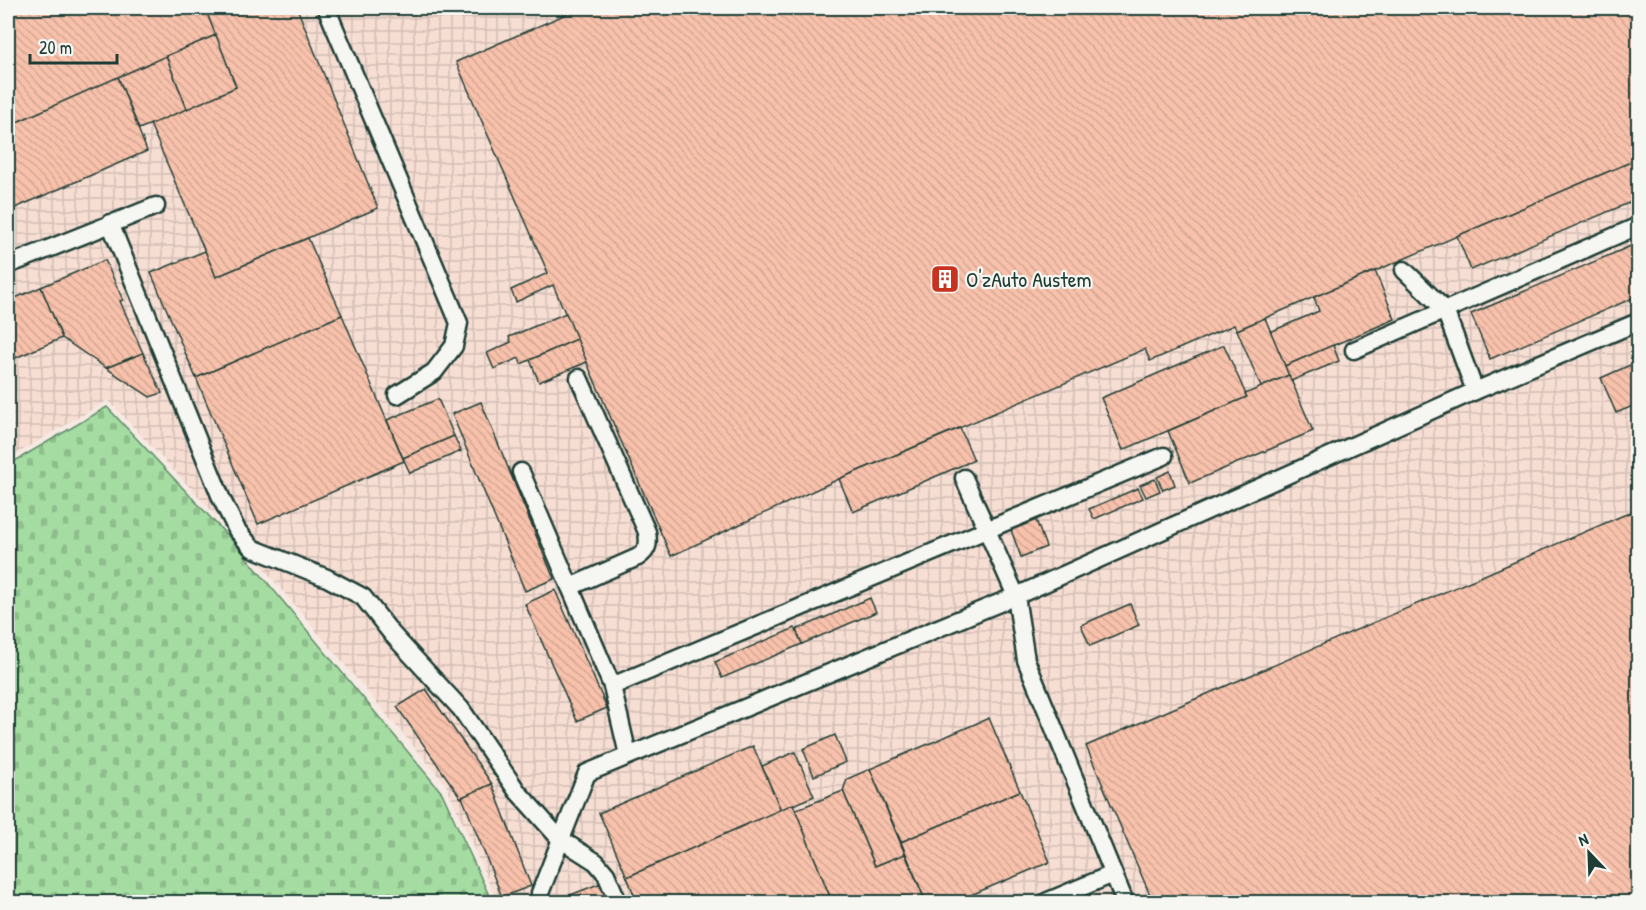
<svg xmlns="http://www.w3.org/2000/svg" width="1646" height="910" font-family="'Patrick Hand',sans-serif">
<defs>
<pattern id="industrial-grid" width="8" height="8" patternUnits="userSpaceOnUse" patternTransform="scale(1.5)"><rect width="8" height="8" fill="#f7ded3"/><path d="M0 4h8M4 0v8" fill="none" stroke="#d3bfb6"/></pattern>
<pattern id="cemetery-stones" width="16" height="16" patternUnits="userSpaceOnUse" patternTransform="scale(1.5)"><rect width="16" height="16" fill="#a4dca1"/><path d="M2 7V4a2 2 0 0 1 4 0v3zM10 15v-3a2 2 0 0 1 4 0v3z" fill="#8dbe8b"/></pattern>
<pattern id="building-back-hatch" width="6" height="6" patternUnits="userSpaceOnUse" patternTransform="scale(1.5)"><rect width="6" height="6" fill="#f8c1ab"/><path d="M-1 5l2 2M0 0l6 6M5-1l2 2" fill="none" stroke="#d4a794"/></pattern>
</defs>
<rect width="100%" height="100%" fill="#f6ebe4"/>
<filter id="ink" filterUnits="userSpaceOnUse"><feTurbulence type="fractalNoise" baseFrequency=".0167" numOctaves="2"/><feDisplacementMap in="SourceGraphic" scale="12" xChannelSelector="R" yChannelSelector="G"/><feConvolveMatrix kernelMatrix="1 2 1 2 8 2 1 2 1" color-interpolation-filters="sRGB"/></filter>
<g filter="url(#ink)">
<!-- industrial -->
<path fill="url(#industrial-grid)" d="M8,8H1638V902H497L446,785L248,550L108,400L8,459Z"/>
<!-- cemetery -->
<path fill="url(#cemetery-stones)" stroke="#628c6a" stroke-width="1.5" d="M107,407L238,547L442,793L492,902H8V465Z"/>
<!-- building -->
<g fill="url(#building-back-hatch)" stroke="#1f3d34" stroke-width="1.5">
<path d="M8,8H205L216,35L8,126Z"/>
<path d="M205,8H297L378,208L216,277L150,124L236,87Z"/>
<path d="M580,8H1638V159L1237,330L1234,325L1150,361L1145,349L839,479L671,556L553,285L516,302L511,290L548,273L456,62Z"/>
<path d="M216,35L236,87L187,109L166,56Z"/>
<path d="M166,56L187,109L139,129L118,77Z"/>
<path d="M118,77L147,151L8,211V126Z"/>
<path d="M1638,159V199L1471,270L1457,236Z"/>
<path d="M308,238L342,315L196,378L151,273L205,251L216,277Z"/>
<path d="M1638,243V296L1490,359L1471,314Z"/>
<path d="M105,260L123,300L120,301L143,353L106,368L62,338L41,287Z"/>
<path d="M1375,271L1395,319L1285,366L1270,332L1319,311L1314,297Z"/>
<path d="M41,287L62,338L8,361V301Z"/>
<path d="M566,313L577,339L521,364L519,358L494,369L487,353L511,342L509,337Z"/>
<path d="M342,315L404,461L258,524L196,378Z"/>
<path d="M1265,318L1289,375L1261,387L1237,330Z"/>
<path d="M577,339L587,362L539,382L530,360Z"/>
<path d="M1224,345L1247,397L1123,450L1101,398Z"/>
<path d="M1333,345L1339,361L1291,381L1285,366Z"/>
<path d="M143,353L162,393L150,397L106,368Z"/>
<path d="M1630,365L1638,385V404L1616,413L1601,378Z"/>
<path d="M1289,375L1313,431L1190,483L1168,431L1247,397L1245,394Z"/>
<path d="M438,399L454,436L403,458L387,420Z"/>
<path d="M481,402L554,579L525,591L452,414Z"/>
<path d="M960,428L974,460L853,512L839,479Z"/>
<path d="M454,436L461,451L410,473L403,458Z"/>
<path d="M1170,471L1175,485L1163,490L1157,477Z"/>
<path d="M1155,479L1160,491L1146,497L1140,485Z"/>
<path d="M1138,488L1143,498L1094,519L1089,509Z"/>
<path d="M1638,509V902H1153L1086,746Z"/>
<path d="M1036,520L1046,547L1021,557L1011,530Z"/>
<path d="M555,590L607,708L577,721L525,604Z"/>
<path d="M870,598L876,612L802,644L796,630Z"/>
<path d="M1130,604L1139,625L1090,646L1081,625Z"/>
<path d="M795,628L802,644L722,678L715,662Z"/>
<path d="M426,689L492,784L461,798L397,707Z"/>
<path d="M989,718L1020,791L901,842L870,769Z"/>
<path d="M835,735L846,762L814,776L803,749Z"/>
<path d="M753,746L781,810L627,877L599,813Z"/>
<path d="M795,752L814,796L781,810L762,766Z"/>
<path d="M870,769L905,854L875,866L843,791L847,779Z"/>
<path d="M492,784L531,886L502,897L462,797Z"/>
<path d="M843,791L875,866L905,854L926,902H832L795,810Z"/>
<path d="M1020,791L1050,862L954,902H926L901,842Z"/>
<path d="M793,804L832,902H637L627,877Z"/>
<path d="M601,883L609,902H556L555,901Z"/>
</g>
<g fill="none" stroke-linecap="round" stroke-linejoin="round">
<!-- lane casing -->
<g stroke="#1f3d34" stroke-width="21">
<g id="lane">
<path d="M328,8V12L459,323L454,346L434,372L397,395"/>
<path d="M110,223L222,500L237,530L252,548L327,578L363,597L392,634L461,709L517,791L560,839L596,862L606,874L618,902"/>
<path d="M8,265L156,206"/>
<path d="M1404,270L1445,310L1475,391"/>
<path d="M1354,350L1638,226"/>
<path d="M579,378L647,532C649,544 648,550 638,557L570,587L612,686L628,755"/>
<path d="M521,472L570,587"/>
<path d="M964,478L1016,596L1026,660L1125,902"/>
<path d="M612,686L1164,456"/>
<path d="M540,902V893L587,773L1016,596L1475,391L1638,322"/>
<path d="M1046,902L1113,874"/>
</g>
</g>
<!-- lane -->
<use href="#lane" stroke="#f6f6f2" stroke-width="16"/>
</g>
</g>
<!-- icons -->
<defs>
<g id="building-square" transform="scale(1.5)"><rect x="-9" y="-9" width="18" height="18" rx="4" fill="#c8321e" stroke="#f6f6f2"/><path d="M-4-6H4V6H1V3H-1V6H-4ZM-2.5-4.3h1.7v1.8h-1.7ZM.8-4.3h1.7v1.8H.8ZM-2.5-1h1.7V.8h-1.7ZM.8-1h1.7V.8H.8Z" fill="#fff"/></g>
</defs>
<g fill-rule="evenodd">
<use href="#building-square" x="945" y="279"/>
</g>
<g text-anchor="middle" stroke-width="4.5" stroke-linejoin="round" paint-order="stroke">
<!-- poi labels -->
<g font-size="22" fill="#1f3d34" stroke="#f6f6f2" text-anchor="start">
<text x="966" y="287">O'zAuto Austem</text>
</g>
</g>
<!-- margin -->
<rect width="1646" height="910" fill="none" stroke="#f6f6f2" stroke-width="30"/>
<rect x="15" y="15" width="1616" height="880" fill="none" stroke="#1f3d34" stroke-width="2" filter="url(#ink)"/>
<!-- north arrow -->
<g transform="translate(1589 853) rotate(337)" stroke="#f6f6f2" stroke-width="4.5" paint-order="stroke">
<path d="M0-4.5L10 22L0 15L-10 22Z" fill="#1f3d34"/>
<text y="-9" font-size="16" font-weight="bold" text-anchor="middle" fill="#1f3d34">N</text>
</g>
<!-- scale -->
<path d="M30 54v9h87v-9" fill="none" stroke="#1f3d34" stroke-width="3"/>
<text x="39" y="54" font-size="18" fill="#1f3d34" stroke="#f6f6f2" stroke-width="4.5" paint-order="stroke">20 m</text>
</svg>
